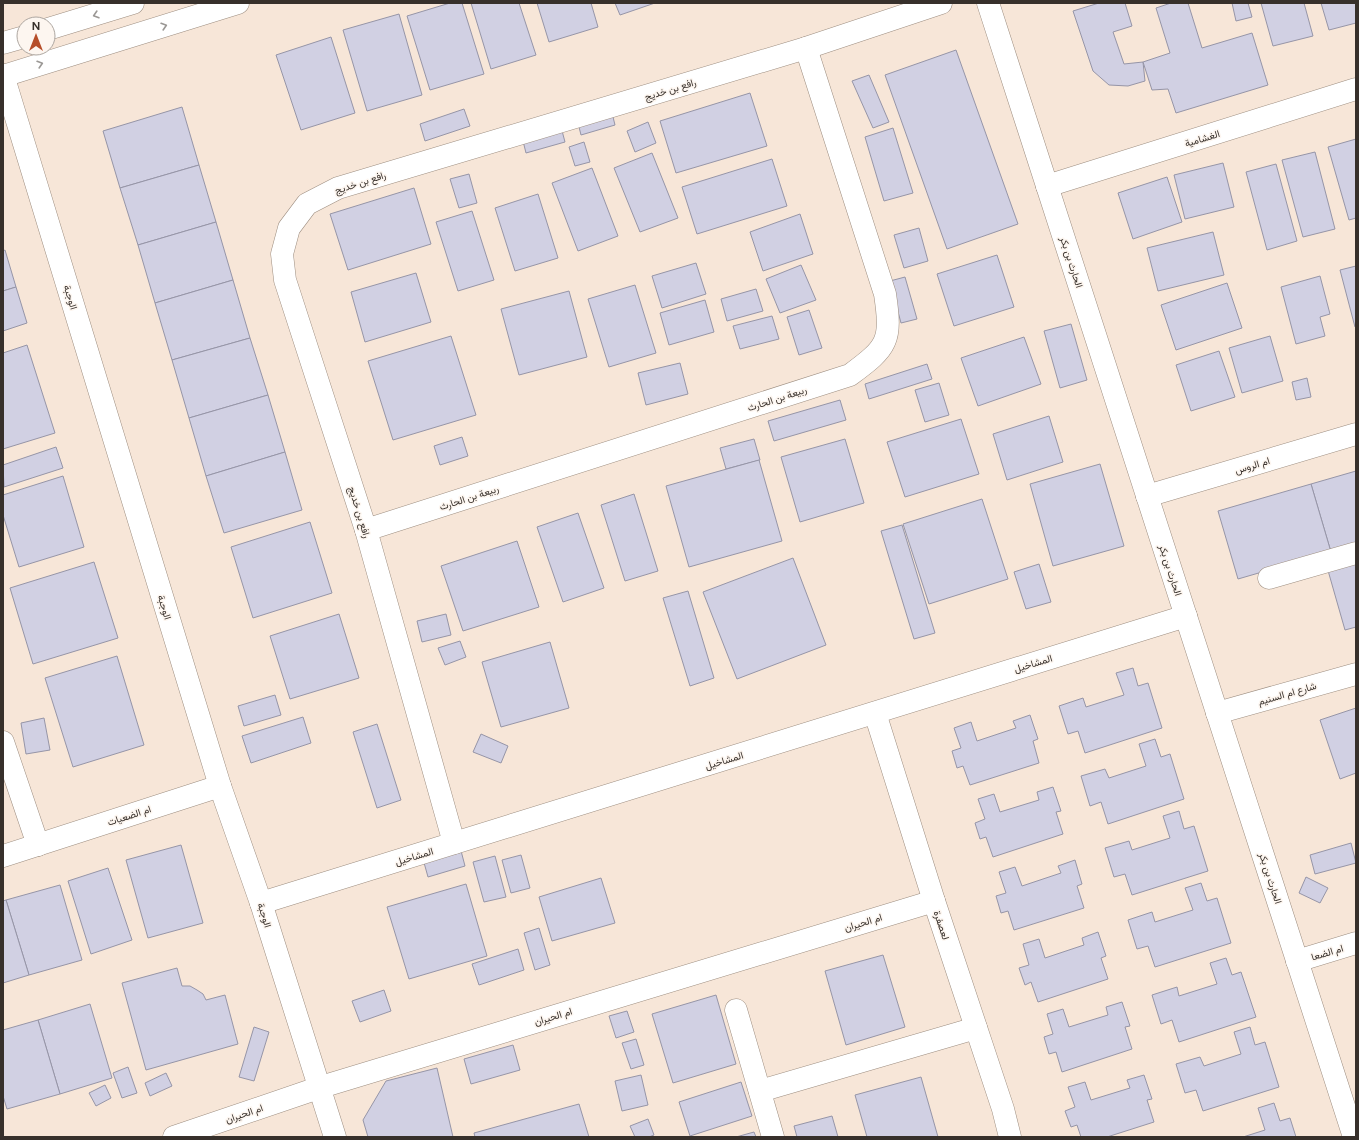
<svg xmlns="http://www.w3.org/2000/svg" width="1359" height="1140" font-family="Figtree,Vazirmatn,sans-serif">
<rect width="100%" height="100%" fill="#f7e6d8"/>
<!-- building -->
<g fill="#d1d0e3" stroke="#9695a7">
<path d="M450,3H462L484,74L430,90L407,16Z"/>
<path d="M471,3H519L536,55L491,69Z"/>
<path d="M537,3H591L598,27L549,42Z"/>
<path d="M615,3H655L620,15Z"/>
<path d="M1099,3H1125L1132,26L1113,32L1124,64L1143,62L1145,81L1128,86L1109,85L1093,71L1073,11Z"/>
<path d="M1171,3H1188L1202,48L1252,33L1268,85L1176,113L1168,89L1152,90L1143,62L1170,53L1156,8Z"/>
<path d="M1232,3H1248L1252,17L1236,21Z"/>
<path d="M1261,3H1304L1313,36L1273,46Z"/>
<path d="M1321,3H1356V23L1329,30Z"/>
<path d="M399,14L422,95L367,111L343,30Z"/>
<path d="M331,37L355,113L301,130L276,55Z"/>
<path d="M956,50L1018,224L947,249L885,75Z"/>
<path d="M869,75L889,122L873,128L852,81Z"/>
<path d="M750,93L767,146L676,173L660,121Z"/>
<path d="M182,107L199,165L120,188L103,131Z"/>
<path d="M464,109L470,126L425,141L420,124Z"/>
<path d="M612,113L615,125L581,135L578,123Z"/>
<path d="M648,122L656,143L635,152L627,131Z"/>
<path d="M561,127L565,142L526,153L522,137Z"/>
<path d="M893,128L913,193L884,201L865,137Z"/>
<path d="M1356,139V218L1349,220L1328,147Z"/>
<path d="M584,142L590,162L575,166L569,147Z"/>
<path d="M1315,152L1335,229L1303,237L1282,160Z"/>
<path d="M652,153L678,218L640,232L614,168Z"/>
<path d="M772,159L787,206L697,234L682,187Z"/>
<path d="M1223,163L1234,207L1185,219L1174,175Z"/>
<path d="M1276,164L1297,241L1267,250L1246,172Z"/>
<path d="M199,165L216,222L138,245L120,188Z"/>
<path d="M592,168L618,236L578,251L552,183Z"/>
<path d="M469,174L477,203L459,208L450,179Z"/>
<path d="M1167,177L1182,222L1133,239L1118,193Z"/>
<path d="M414,188L431,244L348,270L330,214Z"/>
<path d="M538,194L558,258L515,271L495,208Z"/>
<path d="M472,211L494,280L458,291L436,222Z"/>
<path d="M800,214L813,254L763,271L750,232Z"/>
<path d="M216,222L233,280L155,303L138,245Z"/>
<path d="M919,228L928,261L904,268L894,235Z"/>
<path d="M1213,232L1224,275L1158,291L1147,248Z"/>
<path d="M5,250L16,287L3,291V251Z"/>
<path d="M997,255L1014,307L954,326L937,274Z"/>
<path d="M696,263L706,294L662,308L652,276Z"/>
<path d="M801,265L816,300L780,313L766,279Z"/>
<path d="M1356,266V326L1355,327L1340,270Z"/>
<path d="M416,273L431,322L365,342L351,292Z"/>
<path d="M1320,276L1330,314L1320,317L1325,336L1296,344L1281,287Z"/>
<path d="M905,277L917,319L901,323L890,281Z"/>
<path d="M233,280L250,338L172,360L155,303Z"/>
<path d="M1227,283L1242,328L1176,350L1161,305Z"/>
<path d="M635,285L656,353L609,367L588,299Z"/>
<path d="M16,287L27,323L3,331V291Z"/>
<path d="M756,289L763,311L727,321L721,299Z"/>
<path d="M569,291L587,357L519,375L501,309Z"/>
<path d="M705,300L714,332L669,345L660,313Z"/>
<path d="M809,310L822,348L799,355L787,317Z"/>
<path d="M772,316L779,339L740,349L733,326Z"/>
<path d="M1071,324L1087,380L1060,388L1044,331Z"/>
<path d="M451,336L476,415L393,440L368,361Z"/>
<path d="M1270,336L1283,381L1242,393L1229,348Z"/>
<path d="M1024,337L1041,384L978,406L961,358Z"/>
<path d="M250,338L268,395L189,418L172,360Z"/>
<path d="M27,345L55,433L3,449V353Z"/>
<path d="M1219,351L1235,397L1191,411L1176,365Z"/>
<path d="M680,363L688,394L646,405L638,373Z"/>
<path d="M927,364L932,379L869,399L865,384Z"/>
<path d="M1307,378L1311,397L1296,400L1292,382Z"/>
<path d="M939,383L949,415L925,422L915,390Z"/>
<path d="M268,395L285,452L206,476L189,418Z"/>
<path d="M840,400L846,420L774,441L768,421Z"/>
<path d="M1049,416L1063,462L1007,480L993,434Z"/>
<path d="M961,419L979,474L905,497L887,442Z"/>
<path d="M462,437L468,456L440,465L434,446Z"/>
<path d="M754,439L760,460L726,469L720,448Z"/>
<path d="M845,439L864,503L800,522L781,457Z"/>
<path d="M56,447L63,468L4,487L3,465Z"/>
<path d="M285,452L302,510L224,533L206,476Z"/>
<path d="M759,460L782,541L689,567L666,486Z"/>
<path d="M1100,464L1124,546L1053,566L1030,484Z"/>
<path d="M1356,471V545L1331,552L1311,484Z"/>
<path d="M63,476L84,547L19,567L3,515V495Z"/>
<path d="M1311,484L1331,552L1238,579L1218,511Z"/>
<path d="M634,494L658,571L625,581L601,505Z"/>
<path d="M982,499L1008,579L929,604L903,524Z"/>
<path d="M578,513L604,588L563,602L537,527Z"/>
<path d="M310,522L332,593L253,618L231,547Z"/>
<path d="M902,525L935,633L914,639L881,531Z"/>
<path d="M517,541L539,607L463,631L441,566Z"/>
<path d="M793,558L826,645L737,679L703,592Z"/>
<path d="M1356,559V627L1345,630L1327,567Z"/>
<path d="M94,562L118,638L33,664L10,588Z"/>
<path d="M1039,564L1051,602L1026,609L1014,572Z"/>
<path d="M688,591L714,678L690,686L663,598Z"/>
<path d="M339,614L359,678L290,699L270,636Z"/>
<path d="M446,614L451,635L422,642L417,621Z"/>
<path d="M460,641L466,657L445,665L438,648Z"/>
<path d="M550,642L569,708L501,727L482,662Z"/>
<path d="M117,656L144,745L73,767L45,678Z"/>
<path d="M1133,668L1138,686L1148,683L1162,728L1085,753L1078,731L1068,734L1059,706L1083,698L1086,707L1124,695L1116,673Z"/>
<path d="M275,695L281,715L244,726L238,706Z"/>
<path d="M1356,708V773L1340,779L1320,720Z"/>
<path d="M1030,715L1038,739L1033,741L1039,763L970,785L963,766L957,768L952,751L961,748L954,728L971,722L977,741L1016,728L1013,721Z"/>
<path d="M303,717L311,743L251,763L242,736Z"/>
<path d="M44,718L50,750L26,754L21,723Z"/>
<path d="M377,724L401,800L377,808L353,732Z"/>
<path d="M481,734L508,746L501,763L473,752Z"/>
<path d="M1155,739L1161,757L1170,754L1184,799L1108,824L1101,802L1090,806L1081,776L1105,769L1109,778L1146,766L1139,744Z"/>
<path d="M1053,787L1061,811L1056,812L1063,834L993,857L986,837L980,839L975,823L985,819L978,799L994,794L1000,812L1039,800L1037,792Z"/>
<path d="M1179,811L1184,829L1194,826L1208,871L1132,895L1125,874L1114,877L1105,848L1129,841L1132,850L1170,838L1163,816Z"/>
<path d="M1351,843L1356,863L1315,874L1310,855Z"/>
<path d="M181,845L203,923L148,938L126,860Z"/>
<path d="M460,847L465,866L428,877L423,859Z"/>
<path d="M521,855L530,888L511,893L502,860Z"/>
<path d="M495,856L506,897L484,902L473,862Z"/>
<path d="M1075,860L1082,884L1077,886L1084,908L1014,930L1008,911L1001,913L996,896L1006,893L999,872L1015,867L1022,886L1061,873L1058,866Z"/>
<path d="M108,868L132,940L91,954L68,881Z"/>
<path d="M1306,877L1328,888L1320,903L1299,893Z"/>
<path d="M601,878L615,923L552,941L539,897Z"/>
<path d="M1201,883L1207,901L1217,898L1231,943L1155,967L1148,946L1137,949L1128,920L1152,912L1155,922L1193,910L1185,888Z"/>
<path d="M466,884L487,956L409,979L387,907Z"/>
<path d="M60,885L82,960L29,975L6,900Z"/>
<path d="M6,900L29,975L3,983V901Z"/>
<path d="M539,928L550,965L535,970L524,933Z"/>
<path d="M1098,932L1106,956L1101,958L1108,979L1038,1002L1031,982L1025,985L1019,968L1029,965L1023,944L1039,939L1045,958L1084,945L1082,938Z"/>
<path d="M518,949L524,970L479,985L472,964Z"/>
<path d="M883,955L905,1027L846,1045L825,971Z"/>
<path d="M1226,958L1232,975L1241,972L1256,1017L1179,1042L1172,1020L1161,1024L1152,995L1177,987L1179,996L1217,984L1210,963Z"/>
<path d="M177,968L182,986H190L197,990L203,994L206,1000L225,995L238,1044L146,1070L122,983Z"/>
<path d="M384,990L391,1011L360,1022L352,1001Z"/>
<path d="M716,995L736,1064L673,1083L652,1014Z"/>
<path d="M1122,1002L1130,1026L1125,1027L1132,1049L1062,1072L1056,1052L1049,1054L1044,1037L1053,1034L1047,1014L1063,1009L1069,1027L1108,1015L1106,1007Z"/>
<path d="M90,1004L112,1078L60,1094L38,1020Z"/>
<path d="M627,1011L634,1032L616,1038L609,1016Z"/>
<path d="M38,1020L60,1094L7,1109L3,1096V1030Z"/>
<path d="M254,1027L269,1032L254,1081L239,1077Z"/>
<path d="M1250,1027L1255,1045L1265,1042L1279,1087L1203,1111L1196,1090L1185,1093L1176,1064L1200,1057L1204,1066L1241,1054L1234,1032Z"/>
<path d="M636,1039L644,1065L631,1069L622,1043Z"/>
<path d="M513,1045L520,1070L471,1084L464,1059Z"/>
<path d="M128,1067L137,1093L122,1098L113,1073Z"/>
<path d="M437,1068L453,1137H368L363,1120L386,1081Z"/>
<path d="M166,1073L172,1086L150,1096L145,1083Z"/>
<path d="M641,1075L648,1105L622,1111L615,1081Z"/>
<path d="M1144,1075L1152,1099L1147,1100L1154,1122L1107,1137H1081L1077,1125L1071,1127L1065,1111L1075,1107L1068,1087L1085,1082L1091,1100L1130,1088L1127,1080Z"/>
<path d="M921,1077L938,1137H867L855,1095Z"/>
<path d="M741,1082L752,1116L690,1136L679,1102Z"/>
<path d="M105,1085L111,1098L96,1106L89,1093Z"/>
<path d="M1274,1103L1280,1121L1290,1118L1296,1137H1243L1265,1130L1258,1108Z"/>
<path d="M579,1104L589,1137H475L474,1133Z"/>
<path d="M832,1116L838,1137H797L794,1126Z"/>
<path d="M648,1119L654,1135L649,1137H635L630,1126Z"/>
<path d="M754,1132L756,1137H736Z"/>
</g>
<g fill="none" stroke-linecap="round" stroke-linejoin="round">
<!-- minor casing -->
<g stroke="#9d8e81" stroke-width="23">
<g id="minor">
<path d="M988,3L1354,1137"/>
<path d="M48,29L133,3"/>
<path d="M3,43L24,37"/>
<path d="M3,75L220,786L261,903L335,1137"/>
<path d="M3,76L238,3"/>
<path d="M1047,186L1356,89"/>
<path d="M1147,496L1356,434"/>
<path d="M366,530L850,375C888,347 892,341 885,294L806,48"/>
<path d="M1269,578L1356,553"/>
<path d="M875,713L934,901L1003,1109L1010,1137"/>
<path d="M1217,713L1356,674"/>
<path d="M3,742L38,845"/>
<path d="M454,843L366,530L285,280L282,254L289,228L307,204L338,188L806,48L941,3"/>
<path d="M3,856L220,786"/>
<path d="M261,903L1186,616"/>
<path d="M1297,961L1356,943"/>
<path d="M736,1010L773,1137"/>
<path d="M760,1091L976,1028"/>
<path d="M174,1137L321,1087L934,901"/>
</g>
</g>
<!-- minor -->
<use href="#minor" stroke="#fff" stroke-width="22"/>
</g>
<!-- one-way arrows -->
<defs><path id="oneway-chevron" d="M-2-3.5L2.5 0L-2 3.5" fill="none" stroke-width="1.6" stroke-linecap="round" stroke-linejoin="round"/></defs>
<g stroke="#9b9895">
<use href="#oneway-chevron" transform="translate(96 15) rotate(163)"/>
<use href="#oneway-chevron" transform="translate(164 26) rotate(-17)"/>
<use href="#oneway-chevron" transform="translate(40 64) rotate(-17)"/>
</g>
<g text-anchor="middle" stroke-width="3" stroke-linejoin="round" paint-order="stroke">
<!-- street labels -->
<g font-size="10" fill="#37302b" stroke="#fdf6f0">
<text transform="translate(670 89) rotate(-17)" y="4">رافع بن خديج</text>
<text transform="translate(1202 138) rotate(-17)" y="4">الغشامية</text>
<text transform="translate(360 182) rotate(-18)" y="4">رافع بن خديج</text>
<text transform="translate(1072 262) rotate(72)" y="4">الحارث بن بكر</text>
<text transform="translate(71 297) rotate(73)" y="4">الوجبة</text>
<text transform="translate(777 398) rotate(-18)" y="4">ربيعة بن الحارث</text>
<text transform="translate(1252 465) rotate(-17)" y="4">ام الروس</text>
<text transform="translate(469 497) rotate(-18)" y="4">ربيعة بن الحارث</text>
<text transform="translate(360 512) rotate(73)" y="4">رافع بن خديج</text>
<text transform="translate(1171 570) rotate(72)" y="4">الحارث بن بكر</text>
<text transform="translate(165 607) rotate(73)" y="4">الوجبة</text>
<text transform="translate(1033 663) rotate(-17)" y="4">المشاخيل</text>
<text transform="translate(1287 693) rotate(-16)" y="4">شارع ام السنيم</text>
<text transform="translate(724 760) rotate(-17)" y="4">المشاخيل</text>
<text transform="translate(129 815) rotate(-18)" y="4">ام الضعيات</text>
<text transform="translate(414 856) rotate(-17)" y="4">المشاخيل</text>
<text transform="translate(1271 878) rotate(72)" y="4">الحارث بن بكر</text>
<text transform="translate(265 915) rotate(72)" y="4">الوجبة</text>
<text transform="translate(863 922) rotate(-17)" y="4">ام الحيران</text>
<text transform="translate(942 925) rotate(72)" y="4">لعصفرة</text>
<text transform="translate(1327 952) rotate(-17)" y="4">ام الضعا</text>
<text transform="translate(553 1016) rotate(-17)" y="4">ام الحيران</text>
<text transform="translate(244 1113) rotate(-19)" y="4">ام الحيران</text>
</g>
</g>
<!-- border -->
<rect width="1359" height="1140" fill="none" stroke="#37302b" stroke-width="8"/>
<!-- north arrow -->
<g transform="translate(36 36)"><circle r="19" fill="#fdf6f0" stroke="#aea7a1"/>
<path d="M0-3L7 15L0 10L-7 15Z" fill="#b64e2a"/>
<text y="-6" font-size="11" font-weight="bold" text-anchor="middle" fill="#37302b">N</text>
</g>
</svg>
